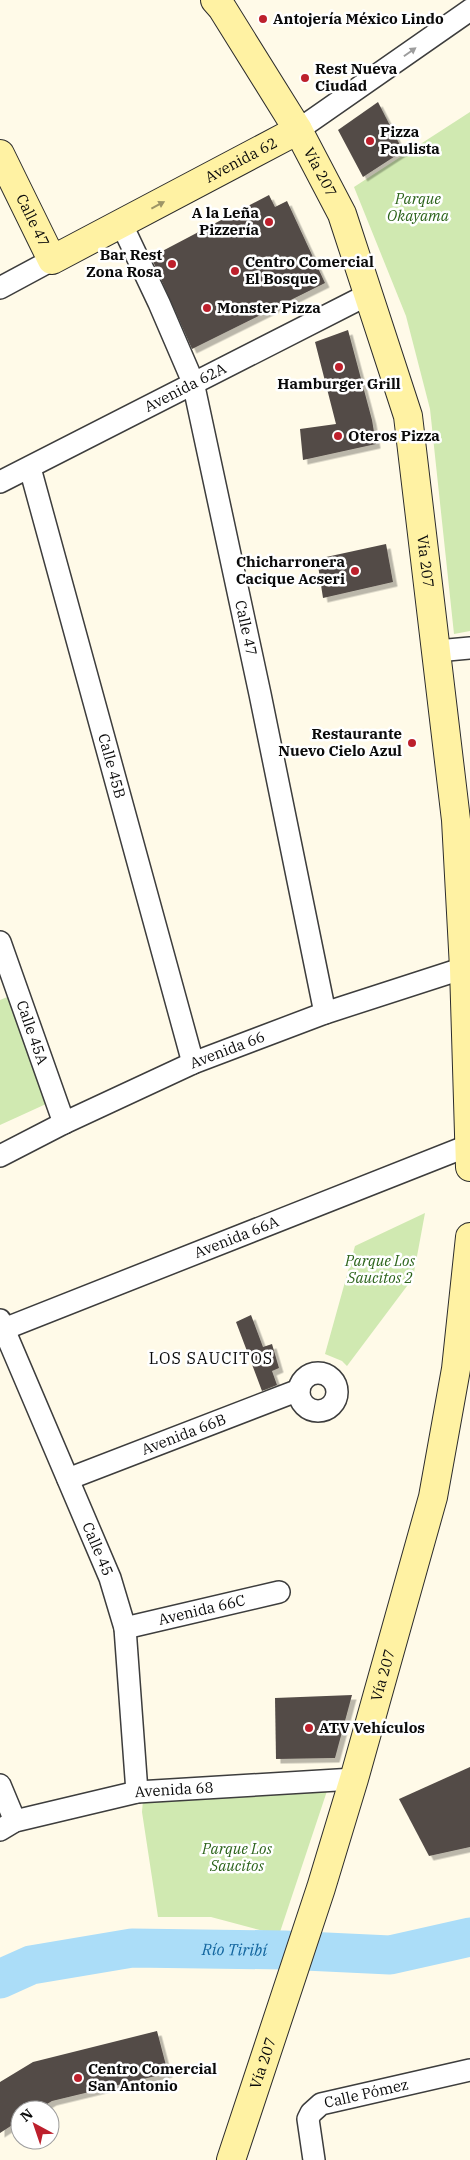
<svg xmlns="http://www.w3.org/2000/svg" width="470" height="2160" font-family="'IBM Plex Serif',serif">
<defs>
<filter id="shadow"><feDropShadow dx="4.5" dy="4.5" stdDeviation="0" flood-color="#0004"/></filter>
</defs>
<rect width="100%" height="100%" fill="#fffae8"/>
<!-- green -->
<g fill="#d0e9b1">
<path d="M470,112V631L454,634L430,409L406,316L354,187Z"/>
<path d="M17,993L57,1099L0,1125V1000Z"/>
<path d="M425,1213L413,1278L347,1366L342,1361L325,1354L355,1246Z"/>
<path d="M327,1791L279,1935L211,1917H158L142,1812L143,1800Z"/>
</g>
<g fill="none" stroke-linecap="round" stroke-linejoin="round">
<!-- river -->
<path stroke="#abddf8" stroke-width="39" id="s1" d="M0,1979L31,1965L132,1948L284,1950L390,1955L470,1937"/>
</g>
<!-- building -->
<g fill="#534b47" filter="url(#shadow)">
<path d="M378,102L403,151L363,177L338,130Z"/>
<path d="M269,195L275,207L287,201L325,283L192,349L151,257Z"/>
<path d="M348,330L372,420L376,444L303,460L300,429L336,424L315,342Z"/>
<path d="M386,544L393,582L323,598L317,559Z"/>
<path d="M251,1315L263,1347L272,1344L279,1368L272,1371L277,1385L262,1391L236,1322Z"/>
<path d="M352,1695L335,1758L276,1759L275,1698Z"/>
<path d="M470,1767V1847L429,1856L399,1799Z"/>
<path d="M157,2031L168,2073L52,2101L37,2110H20V2120L0,2133V2082L33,2062Z"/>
</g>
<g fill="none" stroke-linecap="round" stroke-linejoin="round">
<!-- street casing -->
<g stroke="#3d3d3d" stroke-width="24">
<g id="street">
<path d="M298,130L470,10"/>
<path id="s2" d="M122,225L159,303L193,382L260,694L325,1013"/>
<path d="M0,288L52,260"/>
<path id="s3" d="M30,468L193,1063"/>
<path id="s4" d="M0,482L369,294"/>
<path d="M437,651L470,648"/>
<path id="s5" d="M0,942L64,1123"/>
<path id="s6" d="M0,1156L64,1123L193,1063L325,1013L464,968"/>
<path id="s7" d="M0,1320L110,1578L125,1628L137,1792"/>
<path id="s8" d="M4,1329L470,1145"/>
<circle cx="318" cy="1392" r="19"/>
<path id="s9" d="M68,1479L299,1390"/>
<path id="s10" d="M125,1628L279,1592"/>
<path d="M0,1785L15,1821"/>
<path id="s11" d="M0,1830L15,1821L137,1792L354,1779"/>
<path id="s12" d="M314,2160L308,2119L311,2113L321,2104L470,2070"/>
</g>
</g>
<!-- secondary casing -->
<g stroke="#2c2c2c" stroke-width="30">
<g id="secondary">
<path id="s13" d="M215,0L222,8L298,130L342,214L408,416L456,820L464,968L470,1167"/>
<path id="s14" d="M0,154L52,260L298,130"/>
<path id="s15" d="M231,2160L321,1888L354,1779L433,1497L456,1369L470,1237"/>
</g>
</g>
<!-- street -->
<use href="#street" stroke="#fff" stroke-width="21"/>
<!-- secondary -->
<use href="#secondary" stroke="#fff2a3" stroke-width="28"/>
</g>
<!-- one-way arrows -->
<defs><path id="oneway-solid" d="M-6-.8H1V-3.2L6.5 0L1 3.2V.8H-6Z" transform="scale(1.25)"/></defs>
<use fill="#9d9d9d" href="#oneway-solid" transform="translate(410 52) rotate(-35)"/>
<use fill="#9d9566" href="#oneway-solid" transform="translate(158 205) rotate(-28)"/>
<!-- markers -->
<g fill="#bd202c" stroke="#fff" stroke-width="2">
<circle cx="263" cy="19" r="5"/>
<circle cx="305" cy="78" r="5"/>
<circle cx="370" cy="141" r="5"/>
<circle cx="269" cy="222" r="5"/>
<circle cx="172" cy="264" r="5"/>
<circle cx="235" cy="271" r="5"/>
<circle cx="207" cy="308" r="5"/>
<circle cx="339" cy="367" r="5"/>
<circle cx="338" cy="436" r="5"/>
<circle cx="355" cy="571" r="5"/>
<circle cx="412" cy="743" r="5"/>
<circle cx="309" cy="1728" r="5"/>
<circle cx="78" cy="2078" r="5"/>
</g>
<g text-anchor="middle" stroke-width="5" stroke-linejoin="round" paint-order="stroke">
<!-- poi labels -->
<g font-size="15" font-weight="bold" fill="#0a0a0a" stroke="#fff" text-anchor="start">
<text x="273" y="24">Antojería México Lindo</text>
<text x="315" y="74">Rest Nueva<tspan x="315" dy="17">Ciudad</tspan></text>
<text x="380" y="137">Pizza<tspan x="380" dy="17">Paulista</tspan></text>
<text x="259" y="218" text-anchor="end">A la Leña<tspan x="259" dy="17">Pizzería</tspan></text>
<text x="162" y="260" text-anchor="end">Bar Rest<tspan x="162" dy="17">Zona Rosa</tspan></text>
<text x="245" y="267">Centro Comercial<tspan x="245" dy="17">El Bosque</tspan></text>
<text x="217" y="313">Monster Pizza</text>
<text x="339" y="389" text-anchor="middle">Hamburger Grill</text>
<text x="348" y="441">Oteros Pizza</text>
<text x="345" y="567" text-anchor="end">Chicharronera<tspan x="345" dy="17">Cacique Acseri</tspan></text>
<text x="402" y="739" text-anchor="end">Restaurante<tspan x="402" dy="17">Nuevo Cielo Azul</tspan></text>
<text x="319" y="1733">ATV Vehículos</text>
<text x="88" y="2074">Centro Comercial<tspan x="88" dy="17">San Antonio</tspan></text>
</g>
<!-- street labels -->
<g font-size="15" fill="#0a0a0a" stroke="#fff">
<text dy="5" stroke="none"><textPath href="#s14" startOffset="332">Avenida 62</textPath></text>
<text dy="5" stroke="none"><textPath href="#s13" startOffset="202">Vía 207</textPath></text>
<text dy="5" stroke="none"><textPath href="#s14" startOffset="74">Calle 47</textPath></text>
<text dy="5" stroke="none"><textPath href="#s4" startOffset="208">Avenida 62A</textPath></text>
<text dy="5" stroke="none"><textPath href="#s13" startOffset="608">Vía 207</textPath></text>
<text dy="5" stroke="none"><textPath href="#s2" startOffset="424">Calle 47</textPath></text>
<text dy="5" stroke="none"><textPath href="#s3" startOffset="309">Calle 45B</textPath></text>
<text dy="5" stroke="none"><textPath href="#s5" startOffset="96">Calle 45A</textPath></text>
<text dy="5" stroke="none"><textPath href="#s6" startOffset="251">Avenida 66</textPath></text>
<text dy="5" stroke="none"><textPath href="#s8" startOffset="250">Avenida 66A</textPath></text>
<text dy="5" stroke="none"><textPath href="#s9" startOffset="124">Avenida 66B</textPath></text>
<text dy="5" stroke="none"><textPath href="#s7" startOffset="249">Calle 45</textPath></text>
<text dy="5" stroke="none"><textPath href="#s10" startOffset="79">Avenida 66C</textPath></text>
<text dy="5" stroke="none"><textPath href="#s15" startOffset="508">Vía 207</textPath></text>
<text dy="5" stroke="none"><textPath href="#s11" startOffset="180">Avenida 68</textPath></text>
<text dy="5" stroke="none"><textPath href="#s15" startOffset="102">Vía 207</textPath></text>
<text dy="5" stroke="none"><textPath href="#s12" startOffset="108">Calle Pómez</textPath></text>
</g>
<!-- park labels -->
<g font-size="15" font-style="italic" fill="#2b631a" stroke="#fff">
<text x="418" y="204">Parque<tspan x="418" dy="17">Okayama</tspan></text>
<text x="380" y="1266">Parque Los<tspan x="380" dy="17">Saucitos 2</tspan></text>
<text x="237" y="1854">Parque Los<tspan x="237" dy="17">Saucitos</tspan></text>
</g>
<!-- neighbourhood labels -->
<g font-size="16" letter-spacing="1" fill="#0a0a0a" stroke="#fff">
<text x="211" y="1364">LOS SAUCITOS</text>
</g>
<!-- water labels -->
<g font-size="16" font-style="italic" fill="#12659e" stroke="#fff">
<text dy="6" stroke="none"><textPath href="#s1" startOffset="239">Río Tiribí</textPath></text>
</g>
</g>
<!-- north arrow -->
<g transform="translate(35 2125) rotate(320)"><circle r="24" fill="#ffffff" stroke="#9d9d9d"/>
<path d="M0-4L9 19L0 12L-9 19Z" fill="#bd202c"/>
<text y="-8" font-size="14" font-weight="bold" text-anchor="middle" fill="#0a0a0a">N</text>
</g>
</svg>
